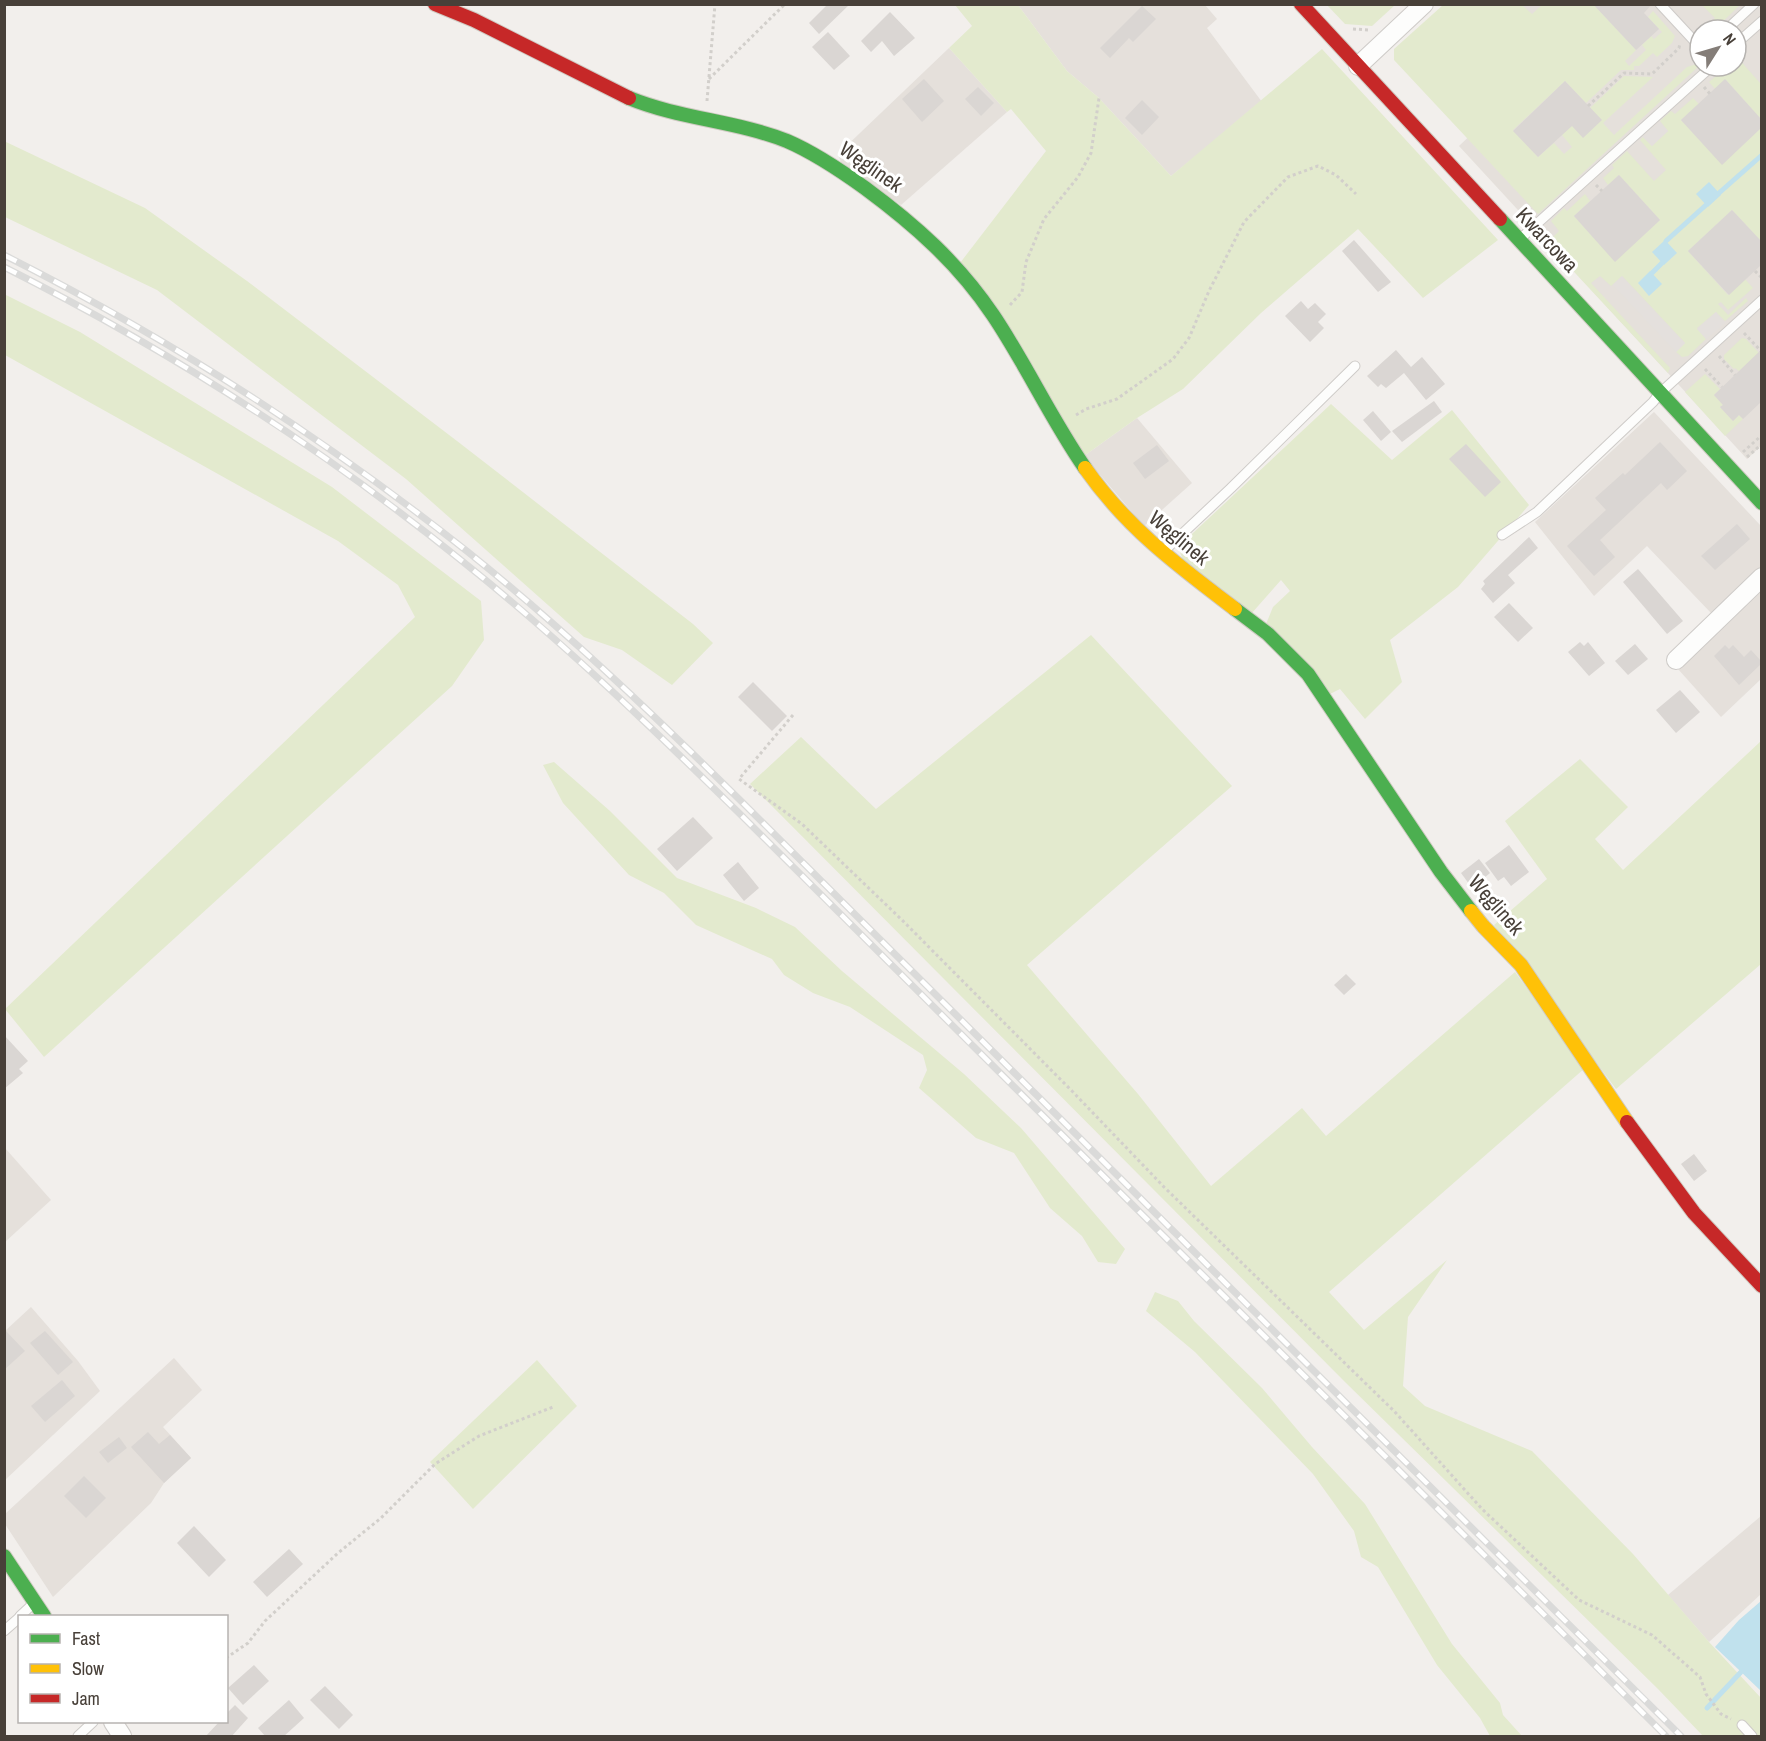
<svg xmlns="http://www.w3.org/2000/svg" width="1766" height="1741" font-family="'Archivo Narrow',sans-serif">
<rect width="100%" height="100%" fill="#f2efec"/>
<!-- residential -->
<g fill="#e5e0db" fill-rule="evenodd">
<path d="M1018,5H1205L1217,19L1207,28L1262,102L1171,176L1099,98L1067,71Z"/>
<path d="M1489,5H1761V446L1747,459L1459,146L1545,64ZM1700,30H1736V66H1700Z"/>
<path d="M949,48L1007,112L901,205L842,165L838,154Z"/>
<path d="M1654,412L1761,526V569L1712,614L1647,546L1594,596L1535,522Z"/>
<path d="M1137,418L1192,483L1144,526L1084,456Z"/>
<path d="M1761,587V679L1721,717L1678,669Z"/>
<path d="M5,1148L51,1200L5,1242Z"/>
<path d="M31,1307L78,1361L100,1391L5,1480V1331Z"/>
<path d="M174,1358L202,1390L163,1427L191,1458L164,1483L151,1503L53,1597L5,1524V1514Z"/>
<path d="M1761,1516V1594L1709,1642L1668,1595Z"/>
</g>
<!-- green -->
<g fill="#e3eace">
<path d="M1593,4L1636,50L1625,61L1629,66L1646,50L1642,45L1651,36L1654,39L1662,32L1648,17L1653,11L1675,36L1672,43L1657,57L1653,53L1639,66H1634V70H1621L1586,103L1565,81L1513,130L1538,157L1554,143L1564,154L1572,147L1562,135L1568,121L1583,137L1590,108L1624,76L1653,77L1603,123L1614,135L1687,67L1700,63V65L1538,214L1394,60V49L1443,5H1522L1532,14L1542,5Z"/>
<path d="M955,5H1018L1067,71L1099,98L1171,176L1322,49L1498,240L1423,298L1358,229L1261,313L1183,389L1137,418L1084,456L960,263L1046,151L1011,109L1007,112L949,48L972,26Z"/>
<path d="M1327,5H1395L1372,26L1345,24Z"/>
<path d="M1702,5H1740L1714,30H1706L1705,28L1715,18Z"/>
<path d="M1736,56L1761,84V119L1726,80L1715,89L1709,82L1722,71L1721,66H1736Z"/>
<path d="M1693,98L1699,104L1681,120L1722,164L1761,128V241L1732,210L1688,251L1728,295L1745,279L1753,288L1728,310L1721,302L1718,304L1728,315L1746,298L1748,301L1725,321L1716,312L1697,328L1706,339L1688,356L1682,357L1676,352L1685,343L1622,276L1611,286L1600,276L1591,283L1670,368L1668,373L1537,232L1544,228L1553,237L1559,231L1551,221L1564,208L1567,211L1585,194L1590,201L1574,216L1615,261L1660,220L1619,175L1608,185L1603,178L1614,168L1612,165L1627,151L1654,181L1666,170L1640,140L1643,137L1652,146L1668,131L1660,121L1671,111L1675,114Z"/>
<path d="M4,141L145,208L247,281L457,441L693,624L713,643L672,685L622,650L584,637L406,479L157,290L5,217Z"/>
<path d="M4,294L80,332L332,487L481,601L484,640L452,686L44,1057L5,1009L415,617L398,585L338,541L5,355Z"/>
<path d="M1742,338L1746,339L1759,353L1739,371L1735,368L1734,369L1724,359V355Z"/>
<path d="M1705,374L1720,389L1714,395L1723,405L1720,407L1733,421L1739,415L1743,419L1725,436L1685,392Z"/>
<path d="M1331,404L1392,460L1452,410L1529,505L1458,587L1390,640L1402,682L1365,719L1340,689L1330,694L1266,624L1273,607L1290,591L1281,580L1251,614L1183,560L1178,547Z"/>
<path d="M1091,635L1232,786L1027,965L1138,1094L1211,1186L1302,1108L1326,1136L1515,972L1585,1068L1329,1292L1364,1330L1447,1260L1408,1317L1403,1386L1425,1406L1532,1451L1633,1554L1709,1642L1761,1698V1736H1703L1658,1689L1345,1382L750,784L801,737L876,809Z"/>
<path d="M1761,741V964L1616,1089L1494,925L1547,879L1505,821L1580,759L1628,807L1595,839L1623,870Z"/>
<path d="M554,762L610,811L677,878L756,908L795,927L842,971L964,1074L1021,1128L1125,1249L1116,1264L1098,1262L1082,1236L1050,1208L1014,1153L976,1138L919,1088L927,1070L923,1055L850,1007L813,993L784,975L772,959L696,925L664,893L629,875L563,803L543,765Z"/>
<path d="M1155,1292L1178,1301L1194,1321L1262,1388L1312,1447L1365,1504L1452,1644L1500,1703L1503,1715L1522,1736H1490L1480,1718L1437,1665L1378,1567L1361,1557L1354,1531L1313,1474L1195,1352L1146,1311Z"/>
<path d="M537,1360L577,1406L473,1509L430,1462Z"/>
</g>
<!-- parking -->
<g fill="#e4e0dd">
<path d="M1660,122L1668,131L1652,146L1643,137Z"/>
<path d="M1622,276L1685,343L1676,352L1613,285Z"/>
<path d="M1716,312L1725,323L1706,339L1697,329Z"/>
</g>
<!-- water -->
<g fill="#c0e1ed">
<path d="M1709,182L1721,195L1708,207L1696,194Z"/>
<path d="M1665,240L1677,253L1664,265L1652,252Z"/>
<path d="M1650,271L1662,284L1649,296L1638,283Z"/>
<path d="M1761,1601V1691L1715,1647L1739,1620Z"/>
</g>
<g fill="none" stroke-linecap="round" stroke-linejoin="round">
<!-- stream -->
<g stroke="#c0e1ed" stroke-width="5">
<path d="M1719,193L1762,155"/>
<path d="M1666,241L1706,205"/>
<path d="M1652,273L1662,263"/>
<path d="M1707,1708L1741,1672"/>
</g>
</g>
<!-- building -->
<g fill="#dad6d3">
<path d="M828,4H850L819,34L809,23Z"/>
<path d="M1593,4H1652L1644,13L1659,29L1636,50Z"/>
<path d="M1142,6L1156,19L1133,42L1129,38L1110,58L1100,48Z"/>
<path d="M890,12L915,38L894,56L882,41L871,52L861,41Z"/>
<path d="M828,32L850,56L834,70L812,47Z"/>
<path d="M924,79L944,101L922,122L902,99Z"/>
<path d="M1725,79L1761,119V128L1722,165L1681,120Z"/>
<path d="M1565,81L1602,120L1583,138L1572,126L1538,157L1513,131Z"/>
<path d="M978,87L994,103L981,116L965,99Z"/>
<path d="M1142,100L1159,117L1142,135L1125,118Z"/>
<path d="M1619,175L1660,220L1615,262L1574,216Z"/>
<path d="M1732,210L1761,241V265L1729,295L1688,251Z"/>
<path d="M1354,240L1391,282L1378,292L1342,251Z"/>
<path d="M1301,301L1308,309L1315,303L1326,314L1318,322L1324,328L1310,342L1285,316Z"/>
<path d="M1396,350L1411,367L1422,357L1445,384L1426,400L1404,373L1386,388L1381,384L1378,387L1367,376Z"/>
<path d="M1761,350V402L1743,419L1739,415L1733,421L1720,407L1723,405L1714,395Z"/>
<path d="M1434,401L1442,412L1402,442L1392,431Z"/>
<path d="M1373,411L1391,432L1381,441L1363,420Z"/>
<path d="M1660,442L1687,471L1667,490L1661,483L1600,540L1615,557L1594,576L1567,546L1606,510L1595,498L1623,473L1625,475Z"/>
<path d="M1466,444L1501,482L1485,497L1449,459Z"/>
<path d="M1157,445L1169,461L1145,479L1133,463Z"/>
<path d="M1737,524L1750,539L1715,570L1701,556Z"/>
<path d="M1529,537L1538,548L1508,575L1515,583L1493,603L1481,589L1485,584L1483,581Z"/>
<path d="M1638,569L1683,621L1667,634L1623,582Z"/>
<path d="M1509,603L1533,628L1518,642L1494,617Z"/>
<path d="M1580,642L1584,646L1588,642L1605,663L1589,676L1568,652Z"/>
<path d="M1635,644L1648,659L1628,675L1615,661Z"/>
<path d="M1725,645L1729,649L1733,645L1744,657L1751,650L1761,661V664L1739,685L1714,656Z"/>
<path d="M753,682L787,716L772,731L738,697Z"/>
<path d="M1680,690L1700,712L1676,733L1656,710Z"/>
<path d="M693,817L713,838L677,871L657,849Z"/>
<path d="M1509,845L1529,872L1511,886L1504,877L1498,881L1485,863Z"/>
<path d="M1479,859L1490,873L1472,888L1461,873Z"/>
<path d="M738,862L759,888L744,901L723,875Z"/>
<path d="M1346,974L1356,984L1344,995L1334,985Z"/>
<path d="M4,1035L28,1061L19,1069L23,1073L4,1089Z"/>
<path d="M1694,1154L1707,1171L1694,1181L1681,1164Z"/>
<path d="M4,1329L25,1351L4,1370Z"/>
<path d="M45,1331L73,1362L58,1375L30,1343Z"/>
<path d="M62,1380L75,1396L45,1422L31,1406Z"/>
<path d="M148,1432L159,1444L170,1435L191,1458L164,1483L131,1447Z"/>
<path d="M119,1437L127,1448L108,1463L99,1452Z"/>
<path d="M84,1476L106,1498L86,1518L64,1496Z"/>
<path d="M194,1526L226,1560L209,1577L177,1543Z"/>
<path d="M289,1549L303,1564L267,1597L253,1582Z"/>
<path d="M254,1665L269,1681L243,1705L228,1688Z"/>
<path d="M325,1686L353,1715L339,1729L310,1700Z"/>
<path d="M289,1700L304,1718L283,1737H266L258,1728Z"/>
<path d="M235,1705L248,1718L231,1737H205L219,1722H226V1714Z"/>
</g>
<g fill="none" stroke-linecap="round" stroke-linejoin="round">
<!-- lane casing -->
<g stroke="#cecbc8" stroke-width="11">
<g id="lane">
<path d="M1660,4L1698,45H1700"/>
<path d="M1726,30L1754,4"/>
<path d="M1736,44L1762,21"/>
<path d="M1520,239L1712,66"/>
<path d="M1502,535L1537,512L1653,402L1660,393L1762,300"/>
<path d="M1164,551L1231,488L1355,366"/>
<path d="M20,1616L33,1604"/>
<path d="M4,1631L20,1617"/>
<path d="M1742,1725L1752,1736"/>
<path d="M78,1736L93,1722"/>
</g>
</g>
<!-- street casing -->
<g stroke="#cecbc8" stroke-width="20">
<g id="street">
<path d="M1358,66L1424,4"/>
<path d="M1676,660L1762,577"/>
<path d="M113,1722L122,1736"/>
</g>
</g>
<!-- fast casing -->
<g stroke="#d0cbc3" stroke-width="16">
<g id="fast">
<path d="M629,98C680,119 737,121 787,141C815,153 840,170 865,188C915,225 958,263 993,315C1026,364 1051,419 1085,468"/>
<path d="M1500,219L1762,503"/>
<path d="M1235,609L1268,634L1308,674L1441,872L1471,911"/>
<path d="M4,1556L44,1616"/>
</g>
</g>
<!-- slow casing -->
<g stroke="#d0cbc3" stroke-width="16">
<g id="slow">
<path d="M1085,468C1127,528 1177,565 1235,609"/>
<path d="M1471,911L1483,926L1521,965L1627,1122"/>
</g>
</g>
<!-- jam casing -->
<g stroke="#d0cbc3" stroke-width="16">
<g id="jam">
<path d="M435,4L474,20L629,98"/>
<path d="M1301,4L1500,219"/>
<path d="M1627,1122L1694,1213L1762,1286"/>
</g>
</g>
<!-- path -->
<g stroke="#d2cfcb" stroke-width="3" stroke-dasharray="3 3" stroke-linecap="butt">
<path d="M1353,29L1370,30"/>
<path d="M709,79L785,4"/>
<path d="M1704,87L1710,94"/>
<path d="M707,101L715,4"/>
<path d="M1588,106L1624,73L1652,74L1679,48L1680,43"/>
<path d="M1596,185L1602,191"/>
<path d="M1755,271L1762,278"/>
<path d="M1010,305L1022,292L1026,262L1044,219L1078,177L1091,153L1099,98"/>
<path d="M1744,333L1761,351"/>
<path d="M1719,356L1735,375"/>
<path d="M1705,369L1722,387"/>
<path d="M1076,415L1086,409L1117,399L1173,359L1189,338L1209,291L1244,222L1288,177L1318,166L1336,175L1356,194"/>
<path d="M1743,452L1762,435"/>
<path d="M1747,457L1762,444"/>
<path d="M793,715L739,779L802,824L902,920L1072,1091L1164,1187L1395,1412L1482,1509L1579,1600L1652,1635L1700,1677L1706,1694L1721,1714L1731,1719"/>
<path d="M226,1658L248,1643L265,1621L338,1553L381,1518L435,1464L479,1436L553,1407"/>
</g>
<!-- lane -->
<use href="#lane" stroke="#fdfdfc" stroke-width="9"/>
<!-- street -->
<use href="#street" stroke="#fdfdfc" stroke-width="18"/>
<!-- fast -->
<use href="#fast" stroke="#4caf50" stroke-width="14"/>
<!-- slow -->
<use href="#slow" stroke="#ffc107" stroke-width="14"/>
<!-- jam -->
<use href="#jam" stroke="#c62828" stroke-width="14"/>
<!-- rail casing -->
<g stroke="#dadad9" stroke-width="7">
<g id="rail">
<path d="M4,255C169,338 324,438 468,552C565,630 654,715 742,802L1681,1736"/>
<path d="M4,267C167,349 321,447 462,561C560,639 650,726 739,813L1666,1736"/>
</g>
</g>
<!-- rail -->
<use href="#rail" stroke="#fff" stroke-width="4.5" stroke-dasharray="14" stroke-linecap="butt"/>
</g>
<g text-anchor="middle" stroke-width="6" stroke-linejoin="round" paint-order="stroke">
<!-- street labels -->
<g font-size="21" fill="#484039" stroke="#fff">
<text transform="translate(871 167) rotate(35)" y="7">Węglinek</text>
<text transform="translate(1547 240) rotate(47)" y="7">Kwarcowa</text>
<text transform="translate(1179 538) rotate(40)" y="7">Węglinek</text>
<text transform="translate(1496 905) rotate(49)" y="7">Węglinek</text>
</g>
</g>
<!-- border -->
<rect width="1766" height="1741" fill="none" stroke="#484039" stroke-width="12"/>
<!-- legend -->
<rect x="18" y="1615" width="210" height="108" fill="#ffffff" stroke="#b6b3b0" stroke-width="1.5"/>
<rect x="30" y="1634" width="30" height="9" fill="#4caf50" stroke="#b6b3b0" stroke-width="1.5"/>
<text x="72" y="1645" font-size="18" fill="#484039">Fast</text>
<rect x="30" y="1664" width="30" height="9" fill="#ffc107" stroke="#b6b3b0" stroke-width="1.5"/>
<text x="72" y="1675" font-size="18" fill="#484039">Slow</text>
<rect x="30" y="1694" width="30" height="9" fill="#c62828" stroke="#b6b3b0" stroke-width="1.5"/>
<text x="72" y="1705" font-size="18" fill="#484039">Jam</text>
<!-- north arrow -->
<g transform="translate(1718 48) rotate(53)"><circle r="28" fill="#ffffff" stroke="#b6b3b0" stroke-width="1.5"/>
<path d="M0-4.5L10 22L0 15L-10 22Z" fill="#847d78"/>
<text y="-9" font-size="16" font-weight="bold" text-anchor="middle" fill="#484039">N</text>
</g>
</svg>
